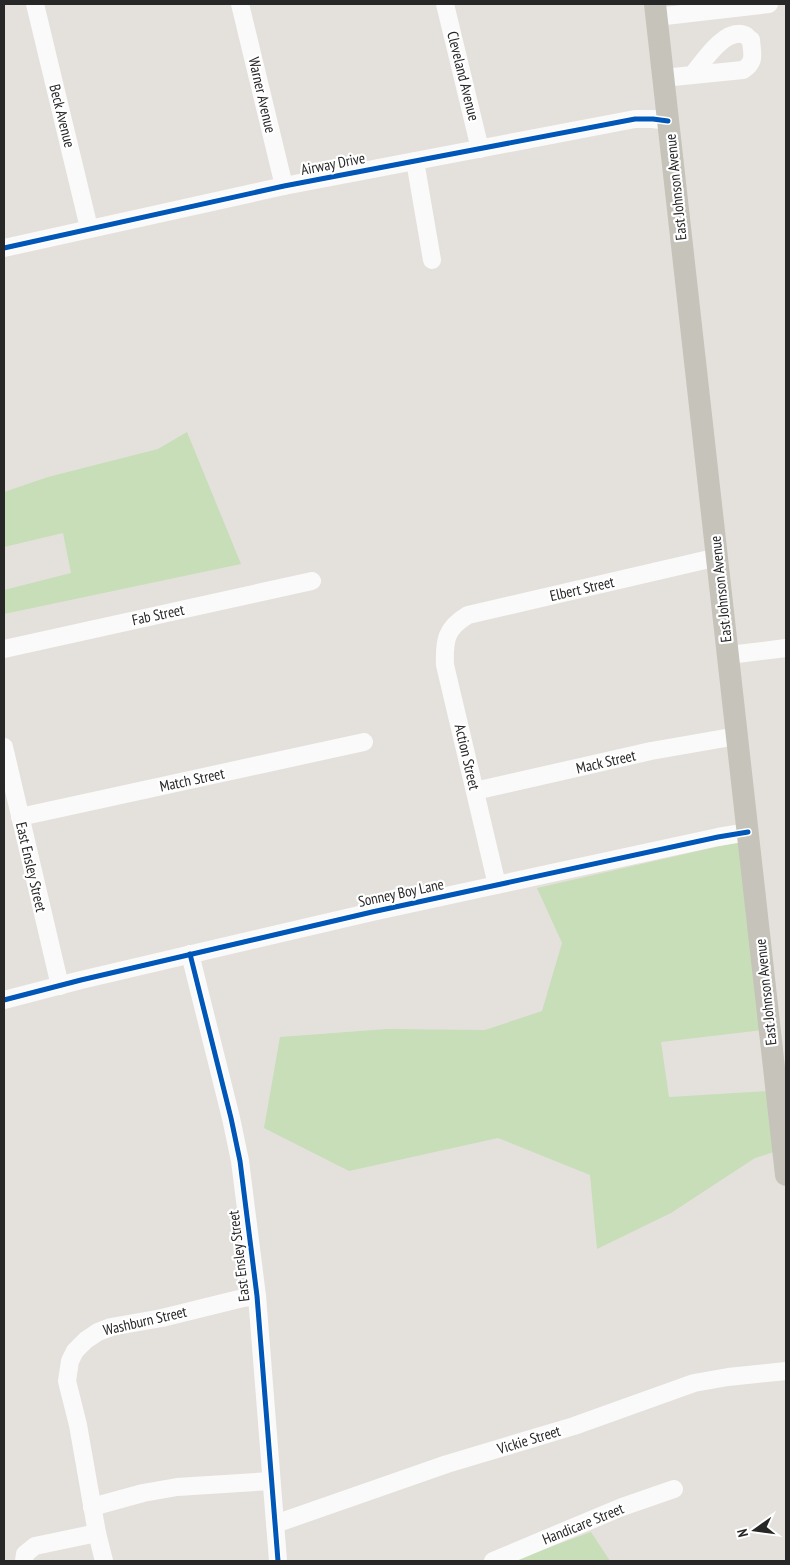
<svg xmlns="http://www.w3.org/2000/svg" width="790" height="1565" font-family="'PT Sans Narrow',sans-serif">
<rect width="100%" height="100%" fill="#e4e1dc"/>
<!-- green -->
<g fill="#c7deb8">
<path d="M187,432L241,564L4,614V590L71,573L63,533L4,547V492L48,477L158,449Z"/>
<path d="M742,841L763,1030L661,1042L669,1097L770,1091L777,1151L755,1158L671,1213L597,1249L590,1175L498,1138L349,1171L264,1128L280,1037L387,1029L485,1030L542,1011L562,943L537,888Z"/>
<path d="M591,1532L610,1561H512Z"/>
</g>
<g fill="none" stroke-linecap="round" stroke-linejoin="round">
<!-- minor -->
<g stroke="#fbfafa" stroke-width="18">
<path d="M35,4L89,228"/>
<path d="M240,4L284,186"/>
<path d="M445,4L480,149"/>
<path d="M656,17L769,4"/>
<path d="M663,78L743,70C756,62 752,54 751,40C749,39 747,36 745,35C725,27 703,62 693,74"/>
<path d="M415,161L432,260"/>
<path d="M4,248L284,186L635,119H653L668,121"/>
<path d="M4,649L312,581"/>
<path d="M729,655L786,648"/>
<path d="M4,747L60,986"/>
<path d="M475,791L651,751L737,736"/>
<path d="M20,817L364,742"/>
<path d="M497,885L445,665C444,640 446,628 468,615L718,557"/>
<path d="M190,954L231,1118L240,1161L257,1296L278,1561"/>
<path d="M4,1000L81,980L372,912L718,837L748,832"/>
<path d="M92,1507L143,1493L177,1487L271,1481"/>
<path d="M275,1524L447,1464L574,1426L694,1383L728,1377L786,1371"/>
<path d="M24,1561L25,1554L35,1546L97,1533"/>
<path d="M104,1561L97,1533L78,1425L67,1381L70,1361L75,1351L86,1340L98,1332L111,1327L162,1318L243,1298L257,1296"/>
<path d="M493,1561L622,1507L674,1489"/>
</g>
<!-- major -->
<path stroke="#c6c3ba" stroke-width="22" d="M655,4L786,1175"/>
<!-- cycleway casing -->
<g stroke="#fff" stroke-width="8">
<g id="cycleway">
<path d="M4,248L284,186L635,119H653L668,121"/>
<path d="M190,954L231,1118L240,1161L257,1296L278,1561"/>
<path d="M4,1000L81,980L372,912L718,837L748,832"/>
</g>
</g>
<!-- cycleway -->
<use href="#cycleway" stroke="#0057b8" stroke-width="5"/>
</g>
<g text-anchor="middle" stroke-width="4.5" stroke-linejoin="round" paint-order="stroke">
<!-- street labels -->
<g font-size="15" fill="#272727" stroke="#fff">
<text transform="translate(463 76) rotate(76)" y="5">Cleveland Avenue</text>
<text transform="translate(262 95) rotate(77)" y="5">Warner Avenue</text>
<text transform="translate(62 116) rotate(76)" y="5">Beck Avenue</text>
<text transform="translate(333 164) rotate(-11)" y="5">Airway Drive</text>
<text transform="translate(676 187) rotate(-96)" y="5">East Johnson Avenue</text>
<text transform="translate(582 589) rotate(-13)" y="5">Elbert Street</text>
<text transform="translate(721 589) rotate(-96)" y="5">East Johnson Avenue</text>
<text transform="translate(158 615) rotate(-12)" y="5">Fab Street</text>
<text transform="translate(467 757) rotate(77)" y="5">Action Street</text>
<text transform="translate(606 762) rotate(-13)" y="5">Mack Street</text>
<text transform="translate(192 780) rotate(-12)" y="5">Match Street</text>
<text transform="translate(31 867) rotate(77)" y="5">East Ensley Street</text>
<text transform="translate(401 893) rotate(-12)" y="5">Sonney Boy Lane</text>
<text transform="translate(766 992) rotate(-96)" y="5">East Johnson Avenue</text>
<text transform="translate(239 1256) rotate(-97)" y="5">East Ensley Street</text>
<text transform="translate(145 1321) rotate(-13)" y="5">Washburn Street</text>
<text transform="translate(529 1440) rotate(-17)" y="5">Vickie Street</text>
<text transform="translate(583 1524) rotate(-22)" y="5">Handicare Street</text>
</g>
</g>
<!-- border -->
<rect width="790" height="1565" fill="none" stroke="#272727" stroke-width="10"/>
<!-- north arrow -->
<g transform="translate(755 1530) rotate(256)" stroke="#ffffff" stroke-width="4" paint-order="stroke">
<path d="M0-4L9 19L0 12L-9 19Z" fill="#272727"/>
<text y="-8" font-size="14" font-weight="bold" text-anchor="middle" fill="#272727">N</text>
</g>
</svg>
